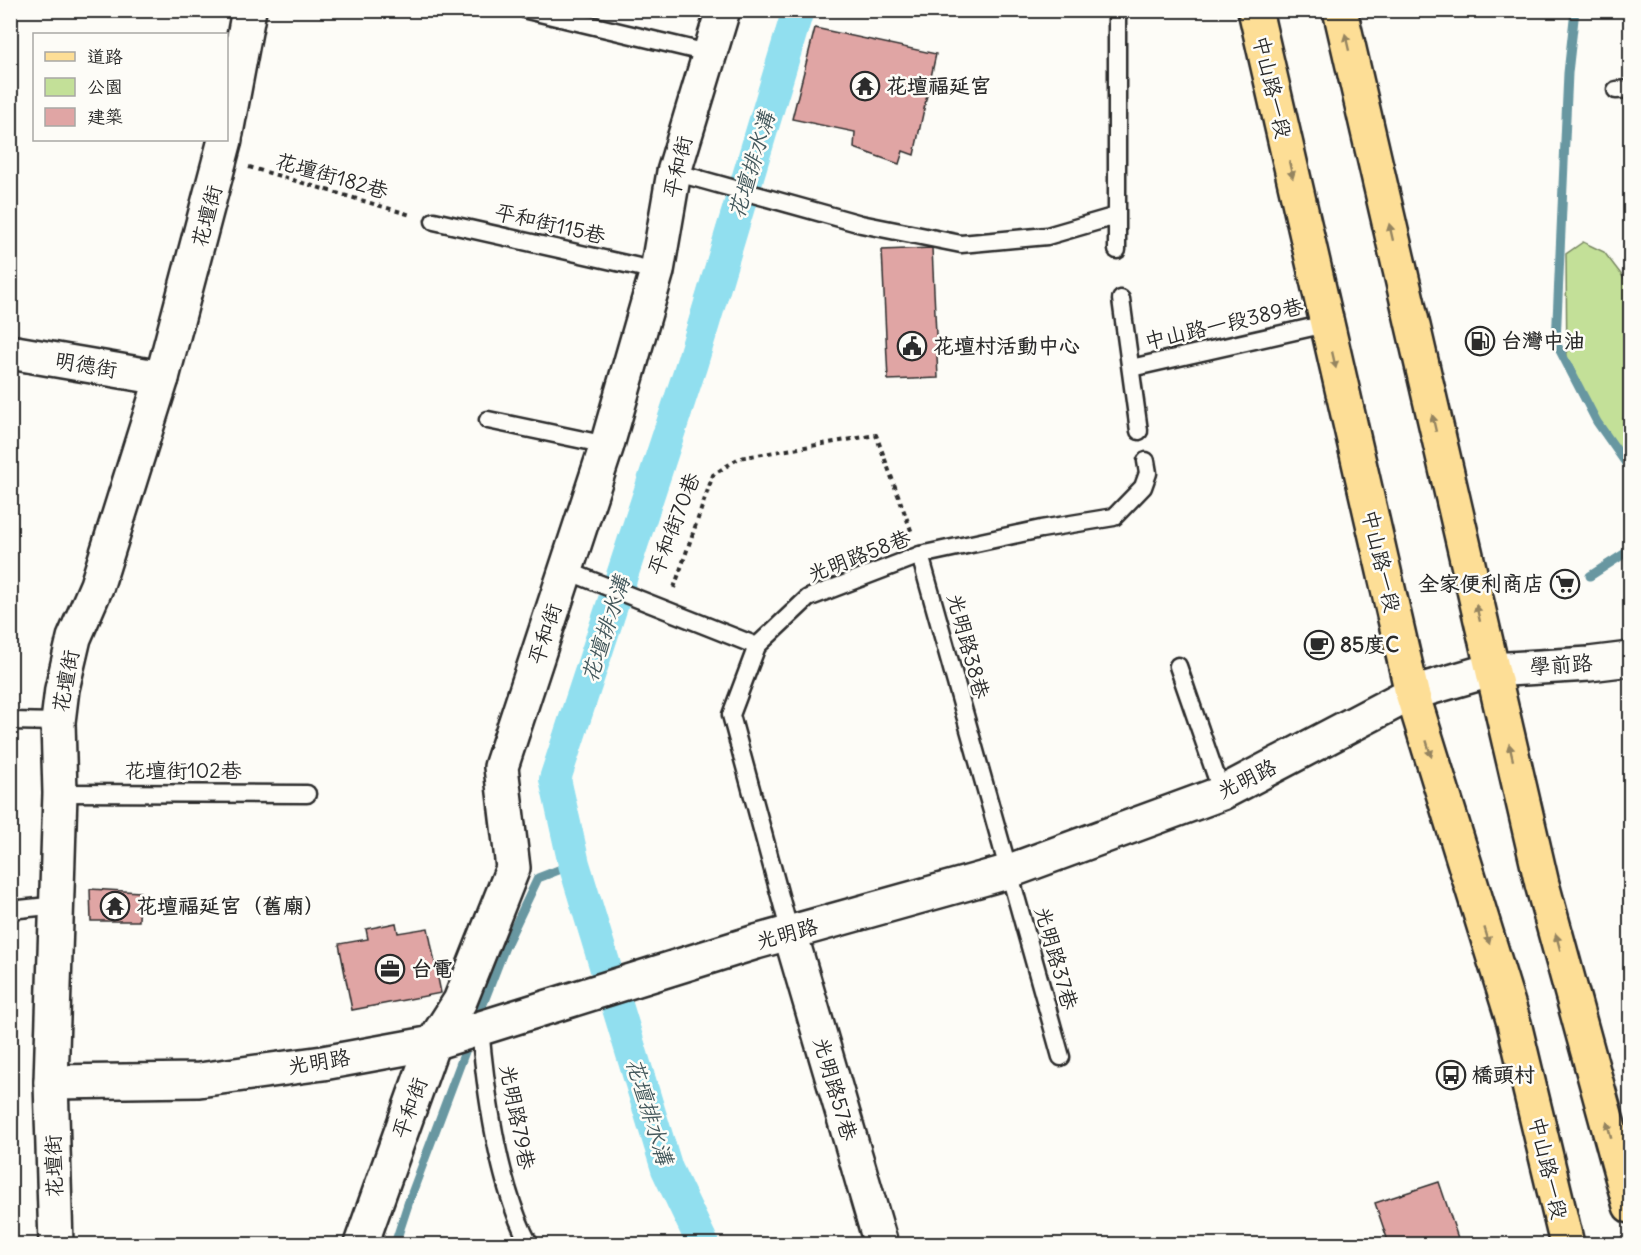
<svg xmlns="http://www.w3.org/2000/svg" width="1641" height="1255" font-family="Delius,'LXGW WenKai TC',sans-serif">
<rect width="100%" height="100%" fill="#fdfcf7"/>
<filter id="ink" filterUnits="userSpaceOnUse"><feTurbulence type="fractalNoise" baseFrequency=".0167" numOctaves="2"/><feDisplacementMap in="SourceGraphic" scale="12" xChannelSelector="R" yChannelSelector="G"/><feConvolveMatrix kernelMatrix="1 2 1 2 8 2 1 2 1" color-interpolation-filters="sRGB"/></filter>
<g filter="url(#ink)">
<!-- green -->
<path fill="#c3e098" stroke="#778662" stroke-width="1.5" d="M1583,242L1604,252L1630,286V465L1593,418L1567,371L1566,254Z"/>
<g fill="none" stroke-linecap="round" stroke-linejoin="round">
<!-- stream -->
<g stroke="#6897a1" stroke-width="9">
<path d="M1575,10L1568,73L1556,343L1597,422L1630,469"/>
<path d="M1590,576L1630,550"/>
<path d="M476,1022L505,947L538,878L574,864"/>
<path d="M395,1244L409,1201L469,1041"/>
</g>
<!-- canal -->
<path stroke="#91dfef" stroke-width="32" d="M703,1244L667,1169L574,864L555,779L692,363L798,10"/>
</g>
<!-- building -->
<g fill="#e0a5a4" stroke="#2b2b2b" stroke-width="1.5">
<path d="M815,28L936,54L914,155L903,151L899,164L854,148L855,132L792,119Z"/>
<path d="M932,248L938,378L888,380L882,250Z"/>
<path d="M90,889L140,892L139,921H91Z"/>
<path d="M396,923L398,933L428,928L441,993L352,1010L339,944L368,939L366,929Z"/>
<path d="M1439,1182L1460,1244H1389L1375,1203Z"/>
</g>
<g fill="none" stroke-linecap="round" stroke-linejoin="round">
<!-- service casing -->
<g stroke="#2b2b2b" stroke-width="21">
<g id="service">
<path d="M527,10L708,53"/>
<path d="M1117,10V250"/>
<path d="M1616,90L1630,89"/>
<path d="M674,172L861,224L961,244L1047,236L1116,216"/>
<path d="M434,221L657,271"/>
<path d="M1121,299L1139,431"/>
<path d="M1131,368L1326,324"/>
<path d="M488,420L607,445"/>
<path d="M920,555L1061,1057"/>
<path d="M565,570L757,646"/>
<path d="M1178,666L1222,793"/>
<path d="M10,721L58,722"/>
<path d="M60,793L307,794"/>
<path d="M10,910L58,905"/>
<path d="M790,933L731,715L757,646L808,598L920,555L1041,529L1114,517L1143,487L1148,473L1146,461"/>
<path d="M477,1023L480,1028C486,1095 498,1185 529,1244"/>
</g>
</g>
<!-- minor casing -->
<g stroke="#2b2b2b" stroke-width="38">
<g id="minor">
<path d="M10,352L162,378"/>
<path d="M790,933L881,1244"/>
<path d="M51,1082L199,1080L323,1063L433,1043L756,942L1007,872L1222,793L1412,693L1491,670L1589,664L1630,659"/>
<path d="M361,1244L433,1043L460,1001L513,868L501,767L607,445L657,271L674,172L723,10"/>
</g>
</g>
<!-- tertiary casing -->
<g stroke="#2b2b2b" stroke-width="38">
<g id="tertiary">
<path d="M226,133L249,10"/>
<path d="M56,1244L51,1082L60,793L58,722L62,689L74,638L97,585L162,378L225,140"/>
</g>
</g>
<!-- primary casing -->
<g stroke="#2b2b2b" stroke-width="38">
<g id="primary">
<path d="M1255,10L1412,693L1514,1023L1567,1244"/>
<path d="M1340,10L1542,884L1630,1206"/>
</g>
</g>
<!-- path -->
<g stroke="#2b2b2b" stroke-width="4" stroke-dasharray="4.5 4.5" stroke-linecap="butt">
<path d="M249,167L411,215"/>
<path d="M674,588L713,475L739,458L876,435L912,533"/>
</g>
<!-- service -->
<use href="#service" stroke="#fdfcf7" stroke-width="16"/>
<!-- minor -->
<use href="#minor" stroke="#fdfcf7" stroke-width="33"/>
<!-- tertiary -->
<use href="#tertiary" stroke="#fdfcf7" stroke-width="33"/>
<!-- primary -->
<use href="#primary" stroke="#fdde96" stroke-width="33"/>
</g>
<!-- one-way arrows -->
<defs><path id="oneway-solid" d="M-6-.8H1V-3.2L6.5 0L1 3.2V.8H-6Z" transform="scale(1.5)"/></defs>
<g fill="#948460">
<use href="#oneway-solid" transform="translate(1347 42) rotate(-103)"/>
<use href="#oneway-solid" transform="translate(1291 170) rotate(77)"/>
<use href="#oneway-solid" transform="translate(1391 232) rotate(-103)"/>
<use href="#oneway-solid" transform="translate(1334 360) rotate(77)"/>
<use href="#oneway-solid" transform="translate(1434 423) rotate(-103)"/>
<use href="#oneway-solid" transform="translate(1478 613) rotate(-103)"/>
<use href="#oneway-solid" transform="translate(1429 749) rotate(73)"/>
<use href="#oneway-solid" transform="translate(1511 752) rotate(-103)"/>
<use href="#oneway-solid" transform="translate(1487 936) rotate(73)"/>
<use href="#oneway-solid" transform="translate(1558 942) rotate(-105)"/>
<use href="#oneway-solid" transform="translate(1609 1130) rotate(-105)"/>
</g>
</g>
<!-- icons -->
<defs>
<g id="temple-ring" transform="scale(1.5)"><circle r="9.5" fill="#fdfcf7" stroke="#2b2b2b" stroke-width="1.5"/><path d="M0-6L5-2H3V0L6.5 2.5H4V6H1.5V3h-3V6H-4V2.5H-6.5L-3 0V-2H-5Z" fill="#2b2b2b"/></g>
<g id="fuel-ring" transform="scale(1.5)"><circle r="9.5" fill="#fdfcf7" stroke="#2b2b2b" stroke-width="1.5"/><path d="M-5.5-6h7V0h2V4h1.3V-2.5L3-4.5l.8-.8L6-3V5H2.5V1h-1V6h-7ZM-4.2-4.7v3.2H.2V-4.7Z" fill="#2b2b2b"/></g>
<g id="civic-ring" transform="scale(1.5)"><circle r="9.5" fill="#fdfcf7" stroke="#2b2b2b" stroke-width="1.5"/><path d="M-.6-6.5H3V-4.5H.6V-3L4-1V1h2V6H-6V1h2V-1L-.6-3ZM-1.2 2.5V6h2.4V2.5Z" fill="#2b2b2b"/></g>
<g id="supermarket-ring" transform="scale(1.5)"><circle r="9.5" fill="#fdfcf7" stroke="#2b2b2b" stroke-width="1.5"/><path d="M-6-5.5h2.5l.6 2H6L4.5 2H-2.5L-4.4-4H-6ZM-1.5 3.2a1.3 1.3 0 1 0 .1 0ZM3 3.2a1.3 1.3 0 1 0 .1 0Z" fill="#2b2b2b"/></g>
<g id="cafe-ring" transform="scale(1.5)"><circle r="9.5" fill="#fdfcf7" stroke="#2b2b2b" stroke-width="1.5"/><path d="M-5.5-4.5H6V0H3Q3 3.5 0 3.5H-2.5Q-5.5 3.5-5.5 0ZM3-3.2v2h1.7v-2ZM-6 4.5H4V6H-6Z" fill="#2b2b2b"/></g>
<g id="office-ring" transform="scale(1.5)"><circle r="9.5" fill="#fdfcf7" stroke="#2b2b2b" stroke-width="1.5"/><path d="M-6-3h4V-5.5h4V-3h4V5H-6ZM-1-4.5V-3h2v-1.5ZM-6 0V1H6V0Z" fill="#2b2b2b"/></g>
<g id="bus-ring" transform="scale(1.5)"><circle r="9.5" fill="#fdfcf7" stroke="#2b2b2b" stroke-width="1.5"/><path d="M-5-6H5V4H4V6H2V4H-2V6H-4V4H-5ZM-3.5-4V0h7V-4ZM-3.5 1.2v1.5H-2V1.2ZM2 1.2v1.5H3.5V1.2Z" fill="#2b2b2b"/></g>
</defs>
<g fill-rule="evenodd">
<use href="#temple-ring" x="865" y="86"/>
<use href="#fuel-ring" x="1480" y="341"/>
<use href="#civic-ring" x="912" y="346"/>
<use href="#supermarket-ring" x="1565" y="584"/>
<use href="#cafe-ring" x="1319" y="645"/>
<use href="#temple-ring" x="115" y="906"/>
<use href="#office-ring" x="390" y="969"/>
<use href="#bus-ring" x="1451" y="1075"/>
</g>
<g text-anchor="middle" stroke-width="5" stroke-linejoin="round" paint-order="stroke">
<!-- poi labels -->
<g font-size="21" font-weight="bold" fill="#2b2b2b" stroke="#fdfcf7" text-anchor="start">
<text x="886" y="93">花壇福延宮</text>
<text x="1501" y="348">台灣中油</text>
<text x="933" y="353">花壇村活動中心</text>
<text x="1544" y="591" text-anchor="end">全家便利商店</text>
<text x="1340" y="652">85度C</text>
<text x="136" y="913">花壇福延宮（舊廟）</text>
<text x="411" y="976">台電</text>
<text x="1472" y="1082">橋頭村</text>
</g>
<!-- street labels -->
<g font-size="21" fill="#2b2b2b" stroke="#fdfcf7">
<text transform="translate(1272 87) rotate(77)" y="7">中山路一段</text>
<text transform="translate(678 167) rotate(-77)" y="7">平和街</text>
<text transform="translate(332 176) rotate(16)" y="7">花壇街182巷</text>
<text transform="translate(207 216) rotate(-75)" y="7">花壇街</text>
<text transform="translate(550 224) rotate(13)" y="7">平和街115巷</text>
<text transform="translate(1224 324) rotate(-13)" y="7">中山路一段389巷</text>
<text transform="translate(86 365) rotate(10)" y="7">明德街</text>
<text transform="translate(674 524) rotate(-69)" y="7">平和街70巷</text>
<text transform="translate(859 556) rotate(-21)" y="7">光明路58巷</text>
<text transform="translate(1381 561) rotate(77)" y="7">中山路一段</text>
<text transform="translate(545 634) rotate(-72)" y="7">平和街</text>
<text transform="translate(968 646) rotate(75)" y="7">光明路38巷</text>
<text transform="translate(1561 665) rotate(-4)" y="7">學前路</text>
<text transform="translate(66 681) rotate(-79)" y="7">花壇街</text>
<text x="183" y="778">花壇街102巷</text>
<text transform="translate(1247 779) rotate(-26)" y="7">光明路</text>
<text transform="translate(787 934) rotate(-15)" y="7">光明路</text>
<text transform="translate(1056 958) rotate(74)" y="7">光明路37巷</text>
<text transform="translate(319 1062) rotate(-9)" y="7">光明路</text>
<text transform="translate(835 1089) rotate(74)" y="7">光明路57巷</text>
<text transform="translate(410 1108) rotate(-70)" y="7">平和街</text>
<text transform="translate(517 1117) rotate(79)" y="7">光明路79巷</text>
<text transform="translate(54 1166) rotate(-92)" y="7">花壇街</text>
<text transform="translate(1548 1168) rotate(77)" y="7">中山路一段</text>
</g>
<!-- water labels -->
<g font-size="22" font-style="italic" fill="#44585c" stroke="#fdfcf7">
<text transform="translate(751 165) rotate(-73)" y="8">花壇排水溝</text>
<text transform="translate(605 629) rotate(-72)" y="8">花壇排水溝</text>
<text transform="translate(650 1111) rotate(73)" y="8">花壇排水溝</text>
</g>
</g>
<!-- margin -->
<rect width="1641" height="1255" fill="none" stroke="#fdfcf7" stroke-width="36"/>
<rect x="18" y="18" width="1605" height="1219" fill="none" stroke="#2b2b2b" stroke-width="2" filter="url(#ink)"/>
<!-- legend -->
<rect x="33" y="33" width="195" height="108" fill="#fdfcf7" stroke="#a9a8a5" stroke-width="1.5"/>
<rect x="45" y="52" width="30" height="9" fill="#fdde96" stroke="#a9a8a5" stroke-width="1.5"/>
<text x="87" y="63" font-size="18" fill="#2b2b2b">道路</text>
<rect x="45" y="78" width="30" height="18" fill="#c3e098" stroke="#a9a8a5" stroke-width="1.5"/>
<text x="87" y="93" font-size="18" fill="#2b2b2b">公園</text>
<rect x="45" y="108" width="30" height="18" fill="#e0a5a4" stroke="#a9a8a5" stroke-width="1.5"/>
<text x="87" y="123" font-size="18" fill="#2b2b2b">建築</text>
</svg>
